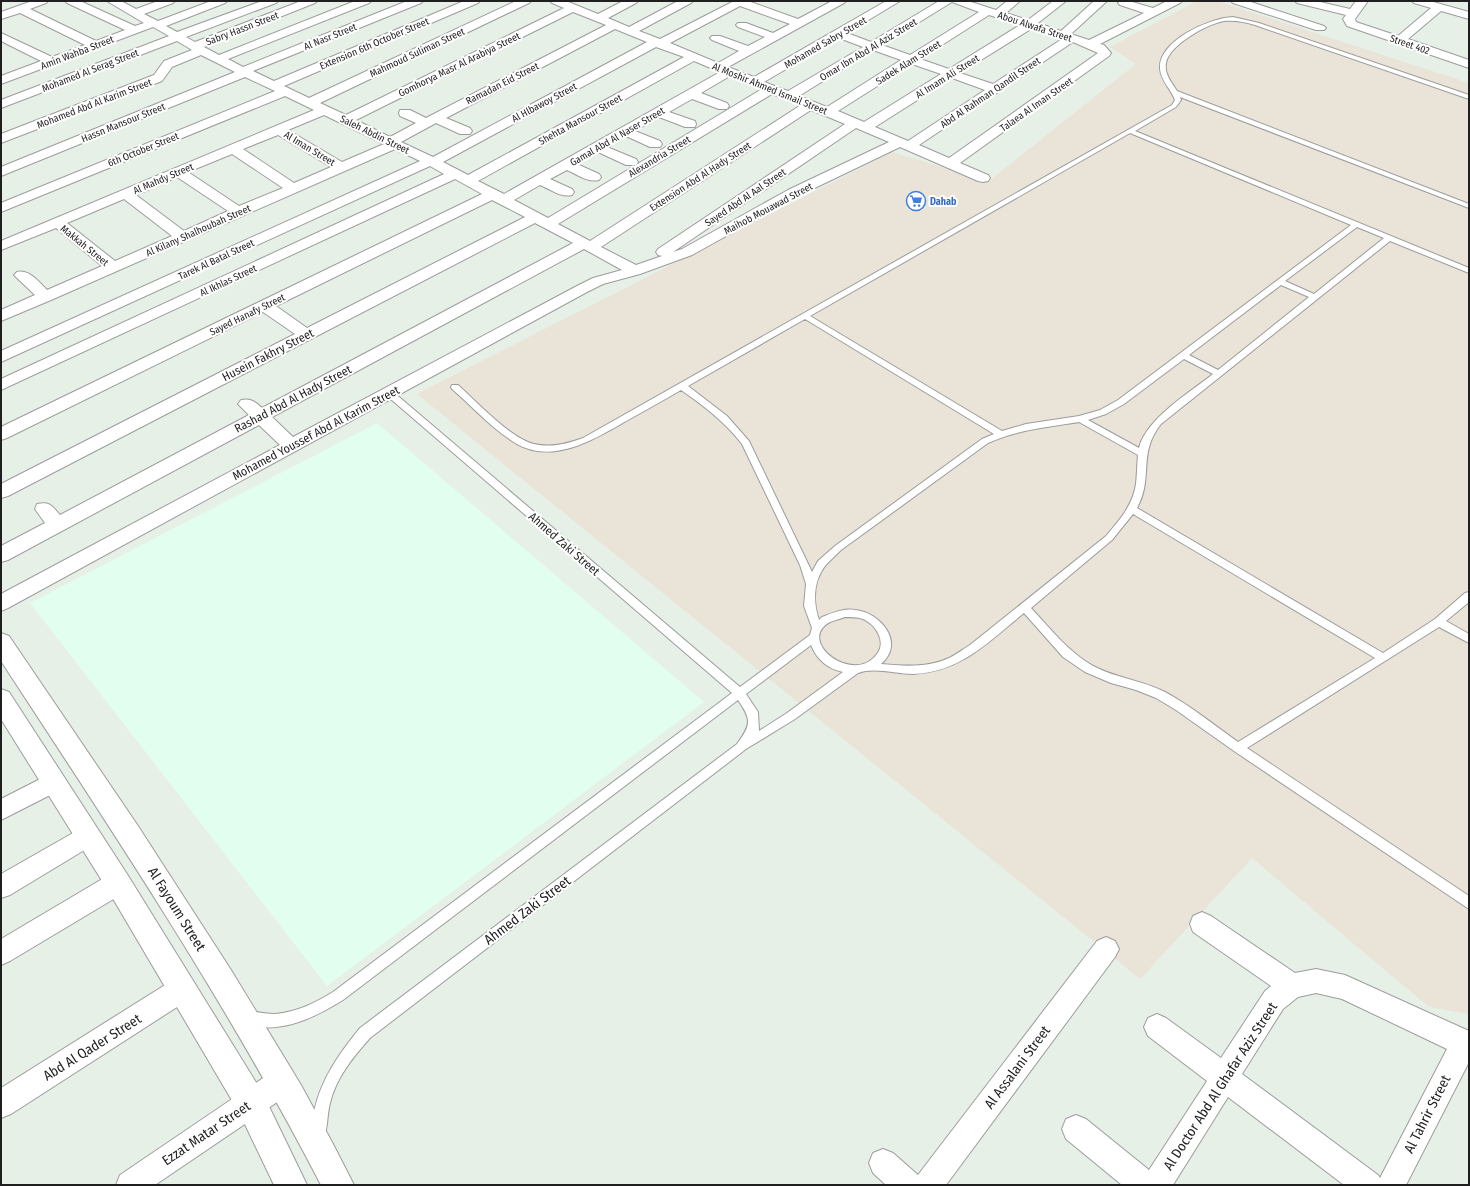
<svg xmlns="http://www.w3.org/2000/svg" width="1470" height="1186" font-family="'Fira Sans Condensed',sans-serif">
<rect width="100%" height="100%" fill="#e6f0e7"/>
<!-- industrial -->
<path fill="#e9e3d8" d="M1197,1H1217L1469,83V1014L1429,1007L1252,858L1140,979L417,394L892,152L989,181L1136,64L1110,47Z"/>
<!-- education -->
<path fill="#e1feee" d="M377,423L704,702L327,986L30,603Z"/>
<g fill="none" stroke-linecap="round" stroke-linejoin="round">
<!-- service casing -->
<g stroke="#9c9c9c" stroke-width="2">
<path id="service" d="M1233,17L1259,23L1469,95V99L1255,25C1245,22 1235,20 1224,21C1207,24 1169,45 1166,63C1164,74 1172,83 1177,91L1469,204V208L1180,97L1181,100L1176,107L1135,131L1469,268V273L1390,241L1161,424C1137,454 1154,477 1137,508L1383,653L1435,619L1465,593L1469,592V602L1446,621L1469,634V643L1439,627L1247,748L1469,896V909L1234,751L1176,710L1156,698L1136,690L1111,683L1085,672L1063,657L1024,613C988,642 961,672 913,674C895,674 875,667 858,673L795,719L746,749L370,1038C353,1057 336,1078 330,1103C327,1114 328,1127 324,1137L319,1139L314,1137C311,1129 313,1120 314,1112C321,1079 339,1054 360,1028L737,744C751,725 752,720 738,700L343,1000C314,1018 278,1036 244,1023L242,1018L244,1013C253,1010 265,1014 275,1014C297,1012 315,1003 333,992L732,693L386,395L385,393L386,391H392L740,687L810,635L812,628L804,606L806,584L800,565L742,444C725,422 704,406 681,390C664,400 646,410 628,420C596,438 555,465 517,444C493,430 473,407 452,389L451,387L452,385H458C477,402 510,438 534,444C551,448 567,444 583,438L1172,105L1175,100C1171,89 1161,81 1160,69C1158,41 1209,18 1233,17ZM1130,133L1351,225L1118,400L1100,410L1079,416L1026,424L1002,431L810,316ZM1357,227L1384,238L1314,294L1285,281ZM1281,285L1309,297L1218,370L1189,355ZM805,319L994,434L982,439L835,546L818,561L812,572L749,441L727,416L688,386ZM1184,359L1213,374C1189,393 1146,419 1139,448L1088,420L1106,414L1124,404ZM1079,422L1138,455C1137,465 1137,475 1136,484C1133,505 1119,521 1106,536L970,645C963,649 956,655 949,658C928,668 903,666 881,664C906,643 880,612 855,610C843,608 833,613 822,617L819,620C813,602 813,582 825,566C830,560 836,555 841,550L988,443C1017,430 1047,427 1079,422ZM1133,514L1375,658L1238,742C1214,725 1191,706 1165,692C1142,680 1115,678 1093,666C1068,652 1050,628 1031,608L1112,540ZM845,617C851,617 857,617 863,619C875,624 887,641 877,654C854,686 795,641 830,622C835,620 840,619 845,617ZM811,645C817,660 828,669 843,672L787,713L759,731L758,712L746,694Z"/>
</g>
<!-- minor casing -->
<g stroke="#9c9c9c" stroke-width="2">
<g id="minor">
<path d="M32,1H48L46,3L30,9L96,41L125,30L67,3L65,1H80L135,26L144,23L107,1H121L136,9L158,1H175L173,3L144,14L158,21L211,1H227L225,3L166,26L177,32L262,1H278L276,3L186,37L195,42L301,1H317L315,3L204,47L219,55L355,1H371L369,3L228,59L243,67L407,1H423L421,3L253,71L274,81L464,1H480L478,3L284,86L309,98L516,1H531L529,3L320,103L346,115L564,8L552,3L550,1H566L598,14L623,1H638L636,3L608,18L629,27L678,1H693L691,3L639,31L660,39L734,1H748L798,19L832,1H846L844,3L728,67L754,77L886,1H900L847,33L871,42L939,1H968L996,10L1007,1H1020L1006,13L1028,20L1053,1H1066L1038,23L1061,31L1094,1H1107L1071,34L1089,40L1144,13L1120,5L1118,3L1120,1H1129L1153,8L1167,1H1182L1180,3L1100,44L1104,45L1111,53L1109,56L960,163L988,175L990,178L988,181L983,182L978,181L900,147L798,196L692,255L640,274L603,284L587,292L8,608L1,611V594L280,445L259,425L8,560L1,562V546L45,523L35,509L37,504C50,501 52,506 60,515L249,415L238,404L241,400C251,398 255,402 262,408L573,243L535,223L8,496L1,498V484L295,334L263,312L7,438L1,440V427L482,194L455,179L1,390V379L444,174L430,166L1,362V351L420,161L395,149L51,300L1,321V310L35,295L17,278L14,275L17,272C29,269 39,282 47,290L102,266L56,228L1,250V241L314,110L285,96L1,212V203L275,91L245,77L1,176V167L235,72L201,55L172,67L162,81L1,143V134L154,75L164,61L192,50L177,41L1,108V100L169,36L153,27L1,84V76L41,61L1,41V33L52,57L85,45L20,13L1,19V12ZM952,2L979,12L910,55L882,45ZM740,6L790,24L773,33L746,23H738L736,25L738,27L765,37L748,46L720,36H712L710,38L712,40L739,51L718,63L670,43ZM573,12L606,25L426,118L410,110H400L399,113L400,116L416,123L390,137L356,120ZM989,15L1020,25L949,69L920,59ZM615,29L647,42L433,157L401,142L436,123L460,134H470L472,131L470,128L446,118ZM1031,29L1062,39L993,84L960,73ZM839,38L863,47L788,91L764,82ZM1073,42L1098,53L949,158L919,145ZM656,47L684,57L468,175L443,162ZM873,50L901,60L827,107L799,96ZM694,61L720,72L504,194L478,181ZM912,64L941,74L864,122L838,111ZM730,76L762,89L548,218L514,200L540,185C550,189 561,198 572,195L574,192L572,189L550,179L567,170C576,174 588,183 599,180L601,177L599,174L577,164L598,152L626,165H636L638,162L636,159L607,147L626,136L650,147H660L662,144L660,141L635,131L659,117L685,127H695L696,124L695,121L669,112L692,99L719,109H727L729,106L727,103L701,93ZM952,78L985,90L908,141L875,127ZM772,94L801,105L590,241L558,224ZM811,110L845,124L658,249L656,252L658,255L662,256L636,265L601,247ZM324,115L384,144L342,162L288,130ZM856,128L889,142L788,190L682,249L673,252ZM278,135L331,167L294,183L243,149ZM232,154L283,188L239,206L188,172ZM177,177L228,211L184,231L136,195ZM124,199L172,236L115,261L67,223ZM492,200L525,217L307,328L276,306ZM584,249L622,270L593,278L577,286L293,437L272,417Z"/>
<path d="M1231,1H1248L1324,26L1326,28L1324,30H1316L1233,3Z"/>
<path d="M1295,1H1316L1350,9L1356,1H1368L1355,19L1356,22L1398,36L1431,8L1414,3L1412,1H1430L1469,12V19L1441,11L1408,39L1469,60V68L1347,26L1343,19L1346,15L1297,3Z"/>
<path d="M54,772L62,775L65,782L62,789L1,820V799Z"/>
<path d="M88,826L96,829L100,836L96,843L10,895L1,898V874L80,829Z"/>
<path d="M118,872L127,875L130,883L127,891L10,961L1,965V939L109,875Z"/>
<path d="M1202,912L1211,916L1295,973L1316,969L1345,975L1469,1031V1062L1406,1185H1344L1228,1097L1173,1185H1122L1066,1139L1062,1129L1066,1119L1076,1115L1086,1119L1149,1170L1207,1081L1148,1036L1144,1027L1148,1018L1157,1014L1166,1018L1221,1058L1265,991L1271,986L1193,932L1190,924L1193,916ZM1316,993L1342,999L1447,1049L1380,1178L1378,1175L1242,1074L1283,1009L1298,997Z"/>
<path d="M1106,937L1115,941L1119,949L1115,957L946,1185H886L873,1173L869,1163L873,1153L883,1149L893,1153L918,1175L1097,941Z"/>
<path d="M182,976L191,980L195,989L191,998L11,1114L1,1118V1088L173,980Z"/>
<path d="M282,1068L292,1072L296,1082L292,1092L155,1185H116L120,1175L272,1072Z"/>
</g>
</g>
<!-- tertiary casing -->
<g stroke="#9c9c9c" stroke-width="2">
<g id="tertiary">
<path d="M1,633L9,636L138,826L231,970L301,1085L333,1144L354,1185H321C227,1003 113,832 1,661Z"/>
<path d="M1,689L9,692L127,874L262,1092L307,1185H274L240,1114L109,892L1,719Z"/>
</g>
</g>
<!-- service -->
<use href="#service" fill="#fff" fill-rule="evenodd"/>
<!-- minor -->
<use href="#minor" fill="#fff" fill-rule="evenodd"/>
<!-- tertiary -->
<use href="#tertiary" fill="#fff" fill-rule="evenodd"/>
</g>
<!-- icons -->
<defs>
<g id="supermarket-ring" transform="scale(1)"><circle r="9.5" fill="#fff" stroke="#3f7fe0" stroke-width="1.5"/><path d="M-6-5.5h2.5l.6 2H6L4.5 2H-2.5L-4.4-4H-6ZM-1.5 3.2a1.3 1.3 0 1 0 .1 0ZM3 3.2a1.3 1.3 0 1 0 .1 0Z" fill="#3f7fe0"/></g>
</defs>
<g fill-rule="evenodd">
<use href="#supermarket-ring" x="916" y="201"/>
</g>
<g text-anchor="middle" stroke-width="4" stroke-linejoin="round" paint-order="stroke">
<!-- far-street labels -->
<g font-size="10" fill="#1f1f1f" stroke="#fff">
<text transform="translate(1035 26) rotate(18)" y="4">Abou Alwafa Street</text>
<text transform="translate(242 28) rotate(-21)" y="4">Sabry Hassn Street</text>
<text transform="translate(330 36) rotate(-22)" y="4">Al Nasr Street</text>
<text transform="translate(825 42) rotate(-30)" y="4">Mohamed Sabry Street</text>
<text transform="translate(374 43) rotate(-23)" y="4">Extension 6th October Street</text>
<text transform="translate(1410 44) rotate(19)" y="4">Street 402</text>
<text transform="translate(868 49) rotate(-31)" y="4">Omar Ibn Abd Al Aziz Street</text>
<text transform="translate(77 52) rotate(-21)" y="4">Amin Wahba Street</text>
<text transform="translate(417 52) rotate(-25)" y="4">Mahmoud Suliman Street</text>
<text transform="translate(908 62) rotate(-32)" y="4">Sadek Alam Street</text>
<text transform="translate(459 64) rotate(-26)" y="4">Gomhorya Masr Al Arabiya Street</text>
<text transform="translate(90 70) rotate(-21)" y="4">Mohamed Al Serag Street</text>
<text transform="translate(947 76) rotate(-32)" y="4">Al Imam Ali Street</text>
<text transform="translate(502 83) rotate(-27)" y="4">Ramadan Eid Street</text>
<text transform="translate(770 88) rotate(22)" y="4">Al Moshir Ahmed Ismail Street</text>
<text transform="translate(990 92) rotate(-34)" y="4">Abd Al Rahman Qandil Street</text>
<text transform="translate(544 102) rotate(-28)" y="4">Al Hlbawoy Street</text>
<text transform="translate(94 103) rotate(-21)" y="4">Mohamed Abd Al Karim Street</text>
<text transform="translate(1036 104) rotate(-35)" y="4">Talaea Al Iman Street</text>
<text transform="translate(580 119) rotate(-29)" y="4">Shehta Mansour Street</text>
<text transform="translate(123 122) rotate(-22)" y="4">Hassn Mansour Street</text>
<text transform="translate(375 134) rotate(26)" y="4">Saleh Abdin Street</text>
<text transform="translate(617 136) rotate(-30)" y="4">Gamal Abd Al Naser Street</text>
<text transform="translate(310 148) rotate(31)" y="4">Al Iman Street</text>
<text transform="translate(143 149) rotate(-22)" y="4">6th October Street</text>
<text transform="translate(659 156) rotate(-31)" y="4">Alexandria Street</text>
<text transform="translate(700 176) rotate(-33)" y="4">Extension Abd Al Hady Street</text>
<text transform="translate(163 178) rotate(-23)" y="4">Al Mahdy Street</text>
<text transform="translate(745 197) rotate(-34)" y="4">Sayed Abd Al Aal Street</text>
<text transform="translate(768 208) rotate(-28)" y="4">Maihob Mouawad Street</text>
<text transform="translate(198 230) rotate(-24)" y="4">Al Kilany Shalhoubah Street</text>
<text transform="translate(85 245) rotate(39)" y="4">Makkah Street</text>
<text transform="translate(216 259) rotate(-25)" y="4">Tarek Al Batal Street</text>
<text transform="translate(228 280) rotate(-25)" y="4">Al Ikhlas Street</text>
<text transform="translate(247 314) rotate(-26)" y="4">Sayed Hanafy Street</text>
</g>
<!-- far-shop labels -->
<g font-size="10" font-weight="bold" fill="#366cbe" stroke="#fff" text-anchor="start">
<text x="930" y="205">Dahab</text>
</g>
<!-- street labels -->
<g font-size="12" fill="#1f1f1f" stroke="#fff">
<text transform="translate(268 355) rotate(-27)" y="4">Husein Fakhry Street</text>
<text transform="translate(293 399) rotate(-28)" y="4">Rashad Abd Al Hady Street</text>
<text transform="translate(316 433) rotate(-28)" y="4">Mohamed Youssef Abd Al Karim Street</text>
<text transform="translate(564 544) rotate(41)" y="4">Ahmed Zaki Street</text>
</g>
<!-- near-street labels -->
<g font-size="14" fill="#1f1f1f" stroke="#fff">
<text transform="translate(177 909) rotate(58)" y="5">Al Fayoum Street</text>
<text transform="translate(527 910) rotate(-37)" y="5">Ahmed Zaki Street</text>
<text transform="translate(92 1047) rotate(-32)" y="5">Abd Al Qader Street</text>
<text transform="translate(1017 1067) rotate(-53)" y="5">Al Assalani Street</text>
<text transform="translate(1220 1086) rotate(-57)" y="5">Al Doctor Abd Al Ghafar Aziz Street</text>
<text transform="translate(1427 1114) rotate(-63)" y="5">Al Tahrir Street</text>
<text transform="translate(206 1133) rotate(-34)" y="5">Ezzat Matar Street</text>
</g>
</g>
<!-- border -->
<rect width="1470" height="1186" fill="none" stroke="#1f1f1f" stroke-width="4"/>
</svg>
